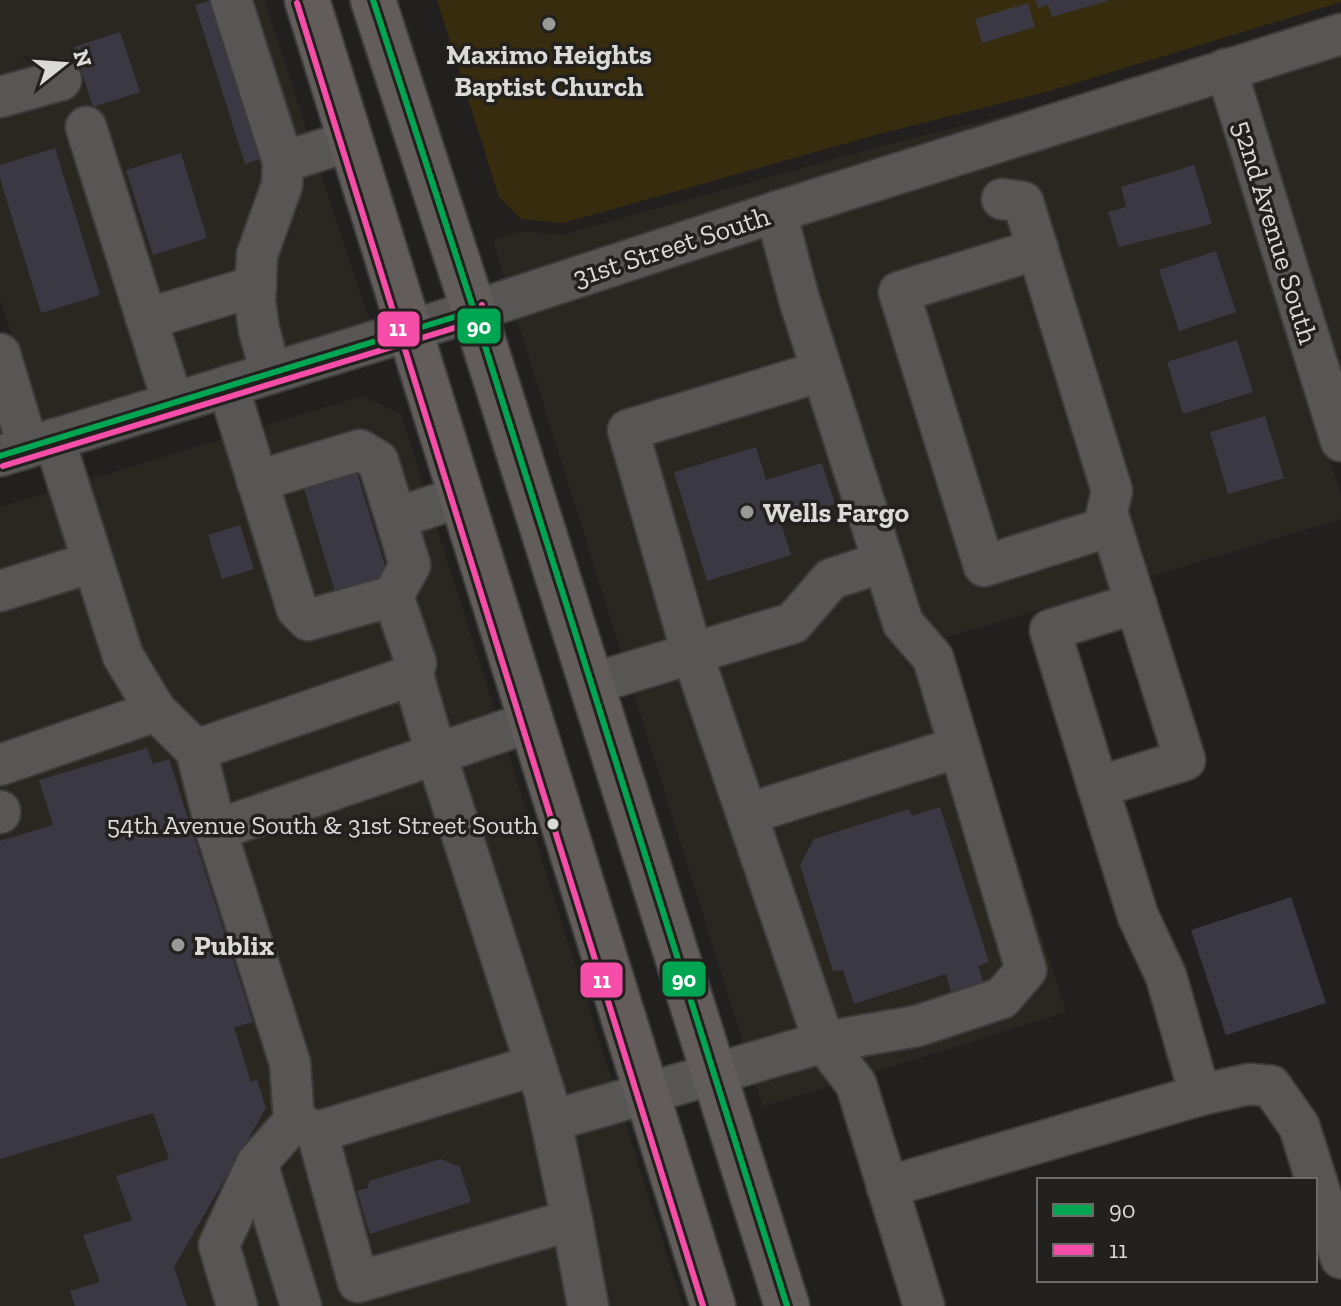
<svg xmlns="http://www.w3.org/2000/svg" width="1341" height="1306" font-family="'Zilla Slab',serif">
<rect width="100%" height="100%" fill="#21201f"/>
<!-- built -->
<g fill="#2a2720">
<path d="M0,0H264L372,328L41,429L0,299Z"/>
<path d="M1341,14V19L507,286L493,240L522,231L561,235L882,146L1049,104Z"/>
<path d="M1341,48V381L1245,78Z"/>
<path d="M1215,87L1341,495V519L945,638L1066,1012L763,1107L515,313Z"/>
<path d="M362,396L401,414L683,1306H0V507Z"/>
</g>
<!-- green -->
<path fill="#372d0e" d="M437,0H1341V2L1046,92L879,134L563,223L521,219L499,197Z"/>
<!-- building -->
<g fill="#3a3943">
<path d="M212,0L268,156L245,164L195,5Z"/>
<path d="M1035,0H1107V1L1052,17L1048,5L1038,8Z"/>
<path d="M1028,3L1035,27L982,43L975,19Z"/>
<path d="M120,32L140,92L93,107L74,47Z"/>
<path d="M55,148L100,295L41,313L0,178V165Z"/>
<path d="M181,153L207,238L153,255L126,170Z"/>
<path d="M1194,165L1212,224L1119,247L1108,212L1126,207L1121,187Z"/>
<path d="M1216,251L1236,312L1179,331L1159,270Z"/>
<path d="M1237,340L1253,392L1183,414L1167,362Z"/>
<path d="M1265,416L1284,478L1228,494L1210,432Z"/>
<path d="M756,447L766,480L822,463L835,504L780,521L791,555L707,581L674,472Z"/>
<path d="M355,466L388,576L335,592L302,482Z"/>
<path d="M240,525L254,569L222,579L208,535Z"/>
<path d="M147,748L153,764L169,759L253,1022L234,1027L251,1082L257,1080L266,1108L174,1267L187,1306H75L70,1291L100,1282L83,1235L132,1220L116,1176L169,1159L153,1113L0,1159V841L53,825L39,780Z"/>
<path d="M940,807L989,962L978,966L988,996L955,1006L946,974L854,1004L843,970L833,971L800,865L814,839L909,809L912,816Z"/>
<path d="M1291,897L1326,1003L1226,1035L1191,930Z"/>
<path d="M441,1159L460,1167L471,1202L370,1234L357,1191L368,1188L369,1181Z"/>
</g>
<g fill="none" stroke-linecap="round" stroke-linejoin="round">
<!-- minor casing -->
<g stroke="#3c3c3a" stroke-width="44">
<g id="minor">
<path d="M231,0L283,162L350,141"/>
<path d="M1226,69L1341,441"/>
<path d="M0,97L61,80"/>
<path d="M86,127L173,403"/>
<path d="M1002,199L1023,202L1112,491L1107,512L1185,760L1098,787L1138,916L1166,976L1200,1095L1249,1084L1271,1086L1299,1126L1341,1258"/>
<path d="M1038,249L899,292L984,566L1111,526"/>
<path d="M146,319L256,286"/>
<path d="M0,354L28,447"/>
<path d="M822,371L628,430L692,653L824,1042L856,1084L924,1306"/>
<path d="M271,373L259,330L255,301L257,255L282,185L283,162"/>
<path d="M228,386L297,609L308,620L393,596L416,663L413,675"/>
<path d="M54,439L123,656L156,711L196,750L413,675L436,754L216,830L196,750"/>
<path d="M0,456L474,311L776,212L1341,34"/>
<path d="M257,481L360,450L378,461L410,565L393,596"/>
<path d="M396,518L460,497"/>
<path d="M0,591L93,562"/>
<path d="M591,684L793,623L831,579L883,562"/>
<path d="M530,722L436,754L545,1094L572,1220L358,1282L317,1132L536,1065"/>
<path d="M0,765L156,711"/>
<path d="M1098,787L1050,630L1136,603"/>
<path d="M0,811V813"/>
<path d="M747,814L959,747"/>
<path d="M216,830L290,1063L294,1121"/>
<path d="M551,1121L824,1042L917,1026L1002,998L1026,970L933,658L903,623L799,299L776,212"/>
<path d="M257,1163L301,1306"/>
<path d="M887,1187L1200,1095"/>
<path d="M572,1220L588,1306"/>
<path d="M237,1306L219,1245L257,1163L294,1121L317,1132"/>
</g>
</g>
<!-- major casing -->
<g stroke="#3c3c3a" stroke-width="48">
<g id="major">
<path d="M307,0L713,1306"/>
<path d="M373,0L474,311L787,1306"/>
</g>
</g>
<!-- minor -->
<use href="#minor" stroke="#575655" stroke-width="40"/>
<!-- major -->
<use href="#major" stroke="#625c5b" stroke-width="44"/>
<!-- bus-1 casing -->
<g stroke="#22211e" stroke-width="12">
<g id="bus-1">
<path d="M373,0L474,311L787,1306"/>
<path d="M0,456L474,311"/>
</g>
</g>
<!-- bus-2 casing -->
<g stroke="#22211e" stroke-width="12">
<g id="bus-2">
<path d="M297,3L703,1306"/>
<path d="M3,466L477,321L483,315L482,305"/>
</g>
</g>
<!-- bus-1 -->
<use href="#bus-1" stroke="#00a651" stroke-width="6"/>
<!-- bus-2 -->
<use href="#bus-2" stroke="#f54da8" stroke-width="6"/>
</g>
<!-- markers -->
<g fill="#999997" stroke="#22211e" stroke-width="3">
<circle cx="549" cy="24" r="8"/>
<circle cx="747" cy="512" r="8"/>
<circle cx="178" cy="945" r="8"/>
</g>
<circle fill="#dadad8" stroke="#22211e" stroke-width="3" cx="553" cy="824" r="7"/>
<g text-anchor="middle" stroke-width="7" stroke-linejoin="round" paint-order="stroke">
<!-- bus labels -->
<g font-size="26" fill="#dadad8" stroke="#22211e" text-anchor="end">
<text x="538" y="834">54th Avenue South &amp; 31st Street South</text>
</g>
<!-- poi labels -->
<g font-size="28" font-weight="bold" fill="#dadad8" stroke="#22211e" text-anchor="start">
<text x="549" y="64" text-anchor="middle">Maximo Heights<tspan x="549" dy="32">Baptist Church</tspan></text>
<text x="763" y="522">Wells Fargo</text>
<text x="194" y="955">Publix</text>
</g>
<!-- street labels -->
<g font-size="28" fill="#dadad8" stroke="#22211e">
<text transform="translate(1276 232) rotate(73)" y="10">52nd Avenue South</text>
<text transform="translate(671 246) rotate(-18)" y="10">31st Street South</text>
</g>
</g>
<g stroke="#22211e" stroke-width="3">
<rect x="456" y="307" width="46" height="38" rx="8" fill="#00a651"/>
<rect x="376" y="310" width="45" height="38" rx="8" fill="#f54da8"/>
<rect x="661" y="960" width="46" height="38" rx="8" fill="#00a651"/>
<rect x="579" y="961" width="45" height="38" rx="8" fill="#f54da8"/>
</g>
<g font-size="22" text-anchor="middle" font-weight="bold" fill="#fff">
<text x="479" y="334">90</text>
<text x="398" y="336">11</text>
<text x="684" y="987">90</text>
<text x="602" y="988">11</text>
</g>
<!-- legend -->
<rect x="1037" y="1178" width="280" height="104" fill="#22211e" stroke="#6c6b68" stroke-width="2"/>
<rect x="1053" y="1204" width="40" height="12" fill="#00a651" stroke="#6c6b68" stroke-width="2"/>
<text x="1109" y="1218" font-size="24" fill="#dadad8">90</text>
<rect x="1053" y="1244" width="40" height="12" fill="#f54da8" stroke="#6c6b68" stroke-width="2"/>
<text x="1109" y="1258" font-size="24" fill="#dadad8">11</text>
<!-- north arrow -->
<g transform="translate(64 64) rotate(73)" stroke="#22211e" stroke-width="6" paint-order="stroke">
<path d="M0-6L14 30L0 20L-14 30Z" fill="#dadad8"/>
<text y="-12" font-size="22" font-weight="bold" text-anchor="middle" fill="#dadad8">N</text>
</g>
</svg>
